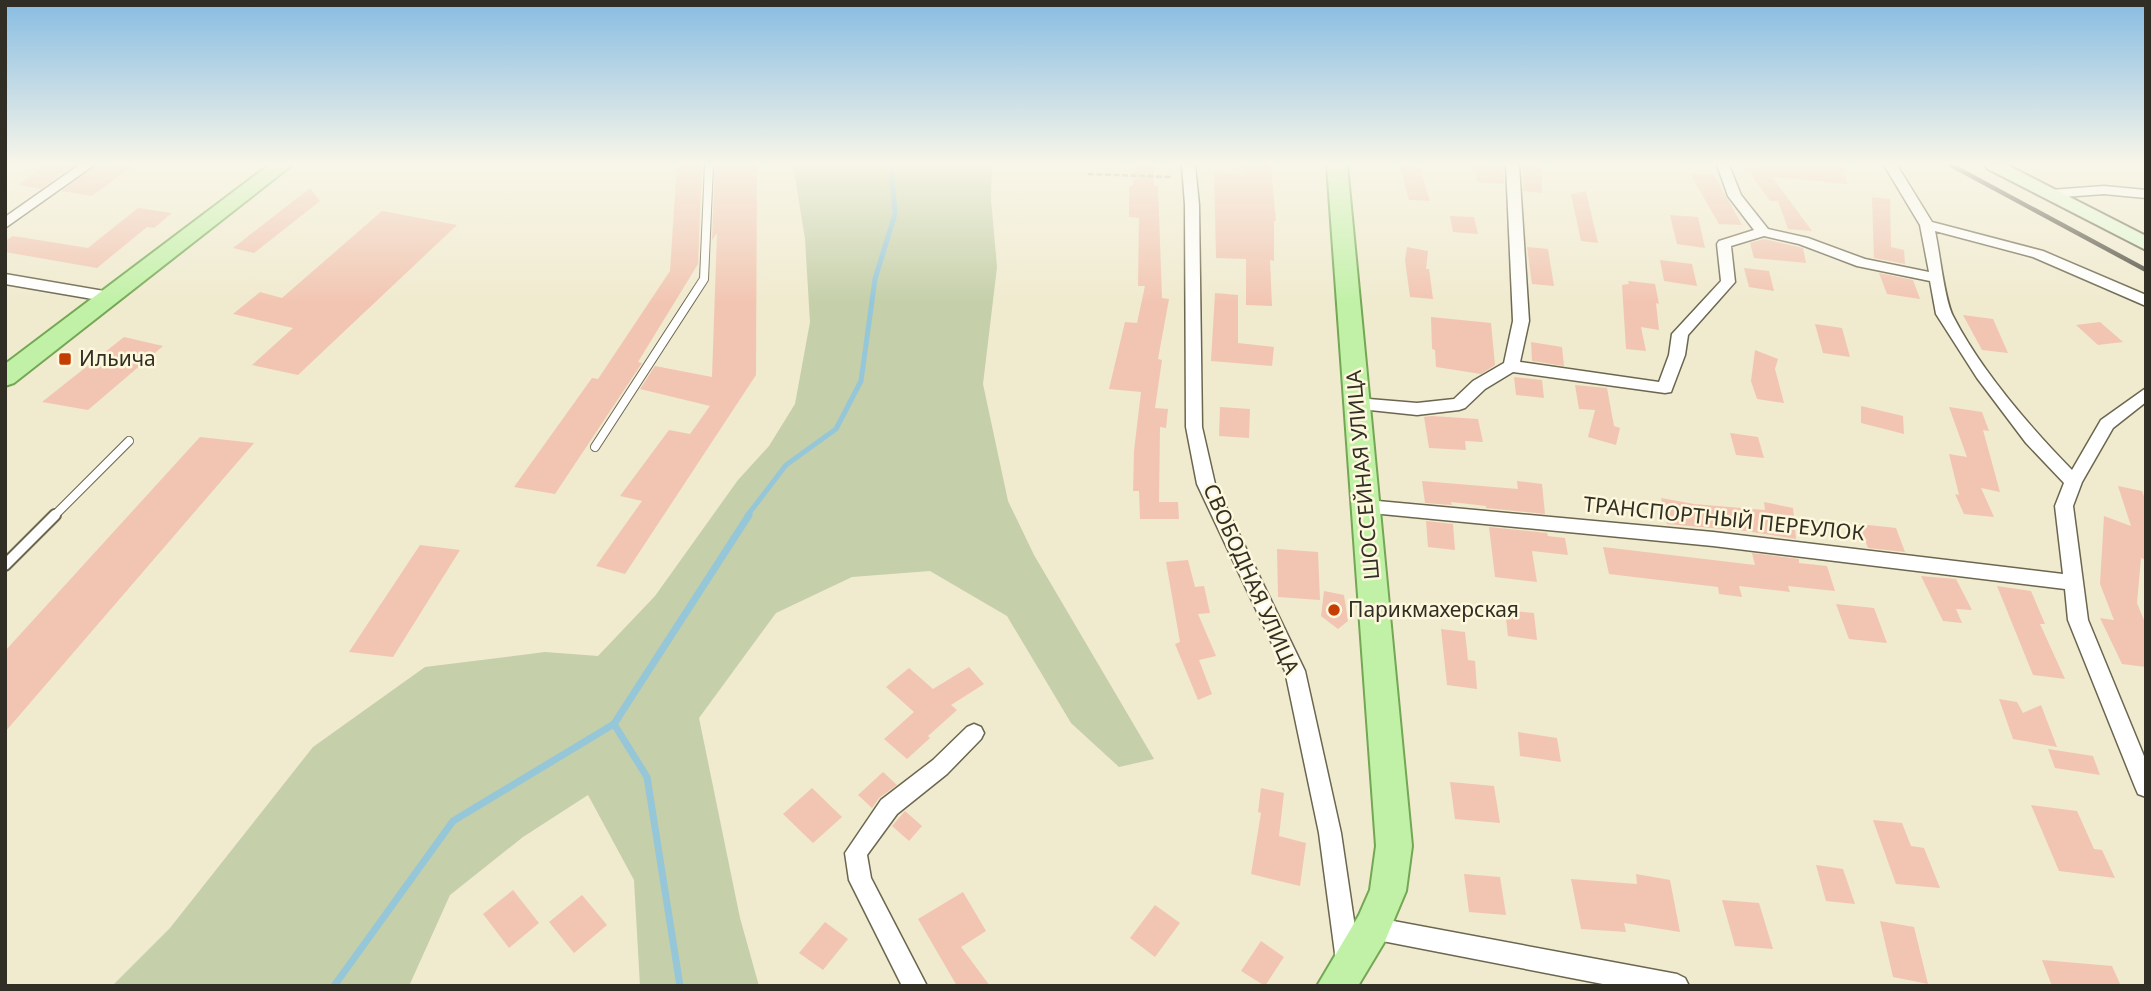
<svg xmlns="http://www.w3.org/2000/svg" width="2151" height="991" font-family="'Noto Sans',sans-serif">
<rect width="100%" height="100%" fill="#f0eacf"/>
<!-- green -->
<path fill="#c5cfa9" d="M793,165H992L991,199L997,267L983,384L1008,501L1034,555L1154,759L1119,767L1071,723L1007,616L930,571L852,577L776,613L699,718L740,918L759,986H640L634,880L588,795L523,837L450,895L409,986H112L170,928L313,747L425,667L545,652L598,656L655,596L738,480L769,446L795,404L810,322L805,239Z"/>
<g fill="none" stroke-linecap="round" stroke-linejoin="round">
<!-- stream-far1 -->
<path stroke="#95c7d9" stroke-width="5" d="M747,516L786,465L836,429L861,381L875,279L895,214L891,165"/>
<!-- stream -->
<g stroke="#95c7d9" stroke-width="7">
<path d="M334,986L453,821L614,724"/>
<path d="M680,986L647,777L614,724L749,515"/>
</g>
</g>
<!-- building -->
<g fill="#f2c5b2">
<path d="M47,164H75L41,189L18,185Z"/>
<path d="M96,164H135L92,196L61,191Z"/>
<path d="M677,164H702L698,264L638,362L642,363L555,494L514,487L592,378L598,379L670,271Z"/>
<path d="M715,164H757L756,375L625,574L596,566L642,501L620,496L669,430L690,434L710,406L640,389L655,366L712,377L717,233L712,240Z"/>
<path d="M1133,164H1154V186H1158L1162,298L1169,299L1158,359L1162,360L1155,408L1168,409L1166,428L1160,427L1159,502H1178L1179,519H1140L1139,491H1133L1134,451L1141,392L1109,389L1125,322L1137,323L1145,286H1138L1139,218L1129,217V186H1133Z"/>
<path d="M1245,164H1268L1271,167L1276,221H1274V261L1270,260L1272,306L1246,305V259L1216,258L1214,172L1244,173Z"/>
<path d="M1399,164L1419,165L1430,201L1409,200Z"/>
<path d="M1474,164L1503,167L1504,184L1477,182Z"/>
<path d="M1523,164L1542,167V193L1523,191Z"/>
<path d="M1762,164H1841L1848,184L1772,177L1812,231L1788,229L1778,201H1770L1746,168L1762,169Z"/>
<path d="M1690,174L1714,175L1742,225L1719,224Z"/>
<path d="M310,188L320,201L254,253L233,248Z"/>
<path d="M1586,191L1598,243L1581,241L1571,194Z"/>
<path d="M1872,197L1890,199L1891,247L1904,250L1905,264L1874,258Z"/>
<path d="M138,208L172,213L154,228L147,227L97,268L5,252V241L13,236L88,248Z"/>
<path d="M382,211L457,225L298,375L252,365L293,328L233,314L260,292L282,298Z"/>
<path d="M1670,215L1698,217L1705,248L1677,244Z"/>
<path d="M1450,216L1474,217L1478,234L1453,232Z"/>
<path d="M1764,239L1803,248L1806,263L1754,258L1750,243Z"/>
<path d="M1407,247L1428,251L1426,269H1429L1433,299L1410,297L1405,260Z"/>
<path d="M1527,247L1548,249L1554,286L1532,284Z"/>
<path d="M1660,260L1692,264L1697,286L1664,281Z"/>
<path d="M1744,268L1769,271L1774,291L1749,287Z"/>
<path d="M1879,273L1913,280L1920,299L1887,294Z"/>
<path d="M1628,281L1655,284L1659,304L1656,303L1659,330L1641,327L1646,351L1626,349L1622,285L1629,284Z"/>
<path d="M1215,293L1238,295V343L1274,347L1272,366L1211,361Z"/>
<path d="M1963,315L1993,319L2008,353L1982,350Z"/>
<path d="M1431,317L1491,323L1495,365L1481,374L1436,367L1435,350L1432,349Z"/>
<path d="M2100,322L2123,342L2098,345L2076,325Z"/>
<path d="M1815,324L1842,328L1850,357L1823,353Z"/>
<path d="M124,337L163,346L88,410L42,402Z"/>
<path d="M1531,342L1562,347L1564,366L1532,361Z"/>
<path d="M1755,350L1778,359L1775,369L1784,403L1757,399L1751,381Z"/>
<path d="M1514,377L1542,380L1544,398L1516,395Z"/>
<path d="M1575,385L1607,388L1614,426L1620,428L1616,445L1588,437L1595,410L1579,409Z"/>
<path d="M1861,406L1903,416L1904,434L1861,423Z"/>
<path d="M1220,407L1250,409L1249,438L1219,436Z"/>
<path d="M1949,407L1982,412L1989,431L1983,430L2000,492L1981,488L1994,517L1964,514L1955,494L1959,495L1949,454L1967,457Z"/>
<path d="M1432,416L1478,419L1483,442L1465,441L1466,450L1429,448L1424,417Z"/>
<path d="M1730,433L1758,437L1764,458L1736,455Z"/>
<path d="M200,437L254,443L5,732V651Z"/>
<path d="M1422,481L1518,489L1517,481L1542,484L1545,514L1486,508V506L1451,502L1452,505L1425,503Z"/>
<path d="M2118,486L2142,491L2146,502V560L2141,558L2137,603L2146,625V667L2122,664L2100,618L2114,620L2100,584L2104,516L2131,526Z"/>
<path d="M1661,498L1694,504L1765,510L1764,502L1793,508L1796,539L1746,531L1667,524Z"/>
<path d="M1426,521L1453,524L1455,550L1428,547Z"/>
<path d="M1859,524L1896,528L1905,552L1868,548Z"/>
<path d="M1489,527L1547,533L1548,536L1565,538L1568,555L1532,551L1537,582L1495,577Z"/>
<path d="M420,545L460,550L393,657L349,652Z"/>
<path d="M1603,547L1755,565L1752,553L1799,559V563L1827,566L1835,591L1788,586L1790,592L1739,586L1742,597L1719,594L1718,587L1609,574Z"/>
<path d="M1277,549L1318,552L1320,600L1278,597Z"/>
<path d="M1188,560L1195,587L1204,586L1210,613L1198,614L1216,656L1199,660L1212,694L1198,700L1175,644L1180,642L1166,562Z"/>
<path d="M1921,576L1956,579L1972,610L1956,609L1962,623L1943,621Z"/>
<path d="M1997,586L2031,591L2045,624H2040L2065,679L2033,675Z"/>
<path d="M1324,591L1344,595L1348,621L1338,629L1321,616Z"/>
<path d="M1836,604L1874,608L1887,643L1849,639Z"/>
<path d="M1505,610L1534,613L1537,640L1508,636Z"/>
<path d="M1441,629L1465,632L1468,660L1475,661L1477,689L1447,685Z"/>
<path d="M969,667L984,684L951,705L957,710L928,736L930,738L907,759L884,739L914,712L886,687L909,668L933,689Z"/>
<path d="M1999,699L2017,702L2023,713L2041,705L2057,747L2013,739Z"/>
<path d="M1518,732L1557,738L1561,762L1520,756Z"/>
<path d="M2048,749L2093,756L2100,775L2055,768Z"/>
<path d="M883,772L897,785L879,798L872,808L858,795Z"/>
<path d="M1450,782L1494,786L1500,823L1455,819Z"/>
<path d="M812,788L842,817L813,843L783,814Z"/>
<path d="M1261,788L1284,793L1279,836L1306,843L1300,886L1251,874L1261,813L1258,812Z"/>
<path d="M2031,805L2077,811L2094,849L2102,850L2115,878L2059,871Z"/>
<path d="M905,811L922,826L909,841L892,826Z"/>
<path d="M1873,820L1902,823L1911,846L1924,848L1940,888L1896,884Z"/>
<path d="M1816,865L1843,869L1855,904L1826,901Z"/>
<path d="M1464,874L1500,877L1506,915L1469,912Z"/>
<path d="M1636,874L1670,880L1680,932L1624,923L1626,932L1581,929L1571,879L1637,884Z"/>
<path d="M513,890L539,923L509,948L483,914Z"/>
<path d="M963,892L986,931L961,947L990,986H957L918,919Z"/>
<path d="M582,895L607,925L574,953L549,922Z"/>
<path d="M1722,900L1759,903L1773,949L1735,946Z"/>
<path d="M1155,905L1180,923L1155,957L1130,938Z"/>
<path d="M1880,921L1914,927L1928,984L1893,977Z"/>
<path d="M825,922L848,939L823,970L799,953Z"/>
<path d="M1261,941L1284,957L1265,986L1241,971Z"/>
<path d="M2042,960L2112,966L2121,986H2052Z"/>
</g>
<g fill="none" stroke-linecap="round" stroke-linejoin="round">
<!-- lane-far1 casing -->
<g stroke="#6b664e" stroke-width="10">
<g id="lane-far1">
<path d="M595,447L704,279L709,165"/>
<path d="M54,516L129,441"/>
</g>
</g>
<!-- lane casing -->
<g stroke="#6b664e" stroke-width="14">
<path id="lane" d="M5,565L55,515"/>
</g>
<!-- street casing -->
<g stroke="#6b664e" stroke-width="3">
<g id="street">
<path d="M79,165H94L5,228V217Z"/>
<path d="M1182,165H1195L1199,205L1202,427L1215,484L1305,671L1341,833L1360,961L1356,969L1348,973L1340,969L1336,961L1319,833L1285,671L1197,484L1186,427L1185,205Z"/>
<path d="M1506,165H1519L1529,321L1520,362L1659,382L1669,355L1672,334L1721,281L1717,244L1719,241L1754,230L1728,196L1717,165H1729L1741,195L1768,229L1808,238L1865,259L1929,272L1920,225L1884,165H1897L1932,222L2043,251L2146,295V306L2033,257L1935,231C1940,253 1944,298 1953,316C1980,369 2030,427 2072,470L2101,420L2146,388V402L2113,428L2082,482L2073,506L2088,620L2146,761V797L2138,794L2135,787L2068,620L2065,589L1713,546L1361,512L1358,507L1361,502L1367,500L1713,532L2063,574L2055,506L2064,483L2026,443L1977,378L1936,314L1930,281L1857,266L1799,244L1764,236L1731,246L1735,282L1688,335L1685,355L1671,392L1665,393L1513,372L1485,389L1465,408L1459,410L1417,415L1351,408L1349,404L1357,398L1417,403L1454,399L1473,381L1504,363L1513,321Z"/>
<path d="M2104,186L2146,190V198L2104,194L2050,198L2043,194L2050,190Z"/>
<path d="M5,274L110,292L117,297L110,302L5,284Z"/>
<path d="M974,724L981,727L984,733L981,739L947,774L897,814L867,855L871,878L927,986H902L849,880L845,853L881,800L933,760L967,727Z"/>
<path d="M1372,917L1677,974L1685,978L1689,986H1613L1372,939L1364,936L1360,928L1364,920Z"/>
</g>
</g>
<!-- secondary casing -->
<g stroke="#6b664e" stroke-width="4">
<path id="secondary" d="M1985,165H2007L2146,236V250L1988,169Z"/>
</g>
<!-- primary casing -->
<g stroke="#73a754" stroke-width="4">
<g id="primary">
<path d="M269,165H292L14,383L5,386V364Z"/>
<path d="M1327,165H1347L1412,846L1406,891L1385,941L1358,986H1317L1359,915L1370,890L1376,846Z"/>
</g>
</g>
<!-- path -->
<path stroke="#9c9784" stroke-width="2.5" stroke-dasharray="6 2.5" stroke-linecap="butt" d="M1088,174L1173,177"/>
<!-- lane-far1 -->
<use href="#lane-far1" stroke="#fff" stroke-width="8"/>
<!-- lane -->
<use href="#lane" stroke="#fff" stroke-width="10"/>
<!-- street -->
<use href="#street" fill="#fff" fill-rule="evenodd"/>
<!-- secondary -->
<use href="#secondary" fill="#e0f8d3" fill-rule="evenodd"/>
<!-- primary -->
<use href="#primary" fill="#c1f1a7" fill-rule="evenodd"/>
<!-- rail -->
<path stroke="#4f4c3f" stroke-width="4.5" d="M1951,165L2146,270"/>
</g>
<!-- sky -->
<linearGradient id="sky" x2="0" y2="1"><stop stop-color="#87bce2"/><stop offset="0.54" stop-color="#f8f6e9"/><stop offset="1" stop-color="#f8f6e9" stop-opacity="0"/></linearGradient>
<rect width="2151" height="303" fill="url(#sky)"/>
<!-- markers -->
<g fill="#c43d03" stroke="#fdf7dc" stroke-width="2.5">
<rect x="58" y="352" width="14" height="14" rx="3.5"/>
<circle cx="1334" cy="610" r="7"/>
</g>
<g text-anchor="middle" stroke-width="5" stroke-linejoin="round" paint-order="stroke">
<!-- poi labels -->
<g font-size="21" fill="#312f25" stroke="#fdf7dc" text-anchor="start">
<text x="79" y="366">Ильича</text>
<text x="1348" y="617">Парикмахерская</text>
</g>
<!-- street labels -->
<g font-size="21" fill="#312f25" stroke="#fdf7dc">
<text transform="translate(1363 475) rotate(-95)" y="7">ШОССЕЙНАЯ УЛИЦА</text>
<text transform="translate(1724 519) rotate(6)" y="7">ТРАНСПОРТНЫЙ ПЕРЕУЛОК</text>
<text transform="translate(1251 579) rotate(66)" y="7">СВОБОДНАЯ УЛИЦА</text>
</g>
</g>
<!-- border -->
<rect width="2151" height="991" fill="none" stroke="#312f25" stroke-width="14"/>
</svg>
